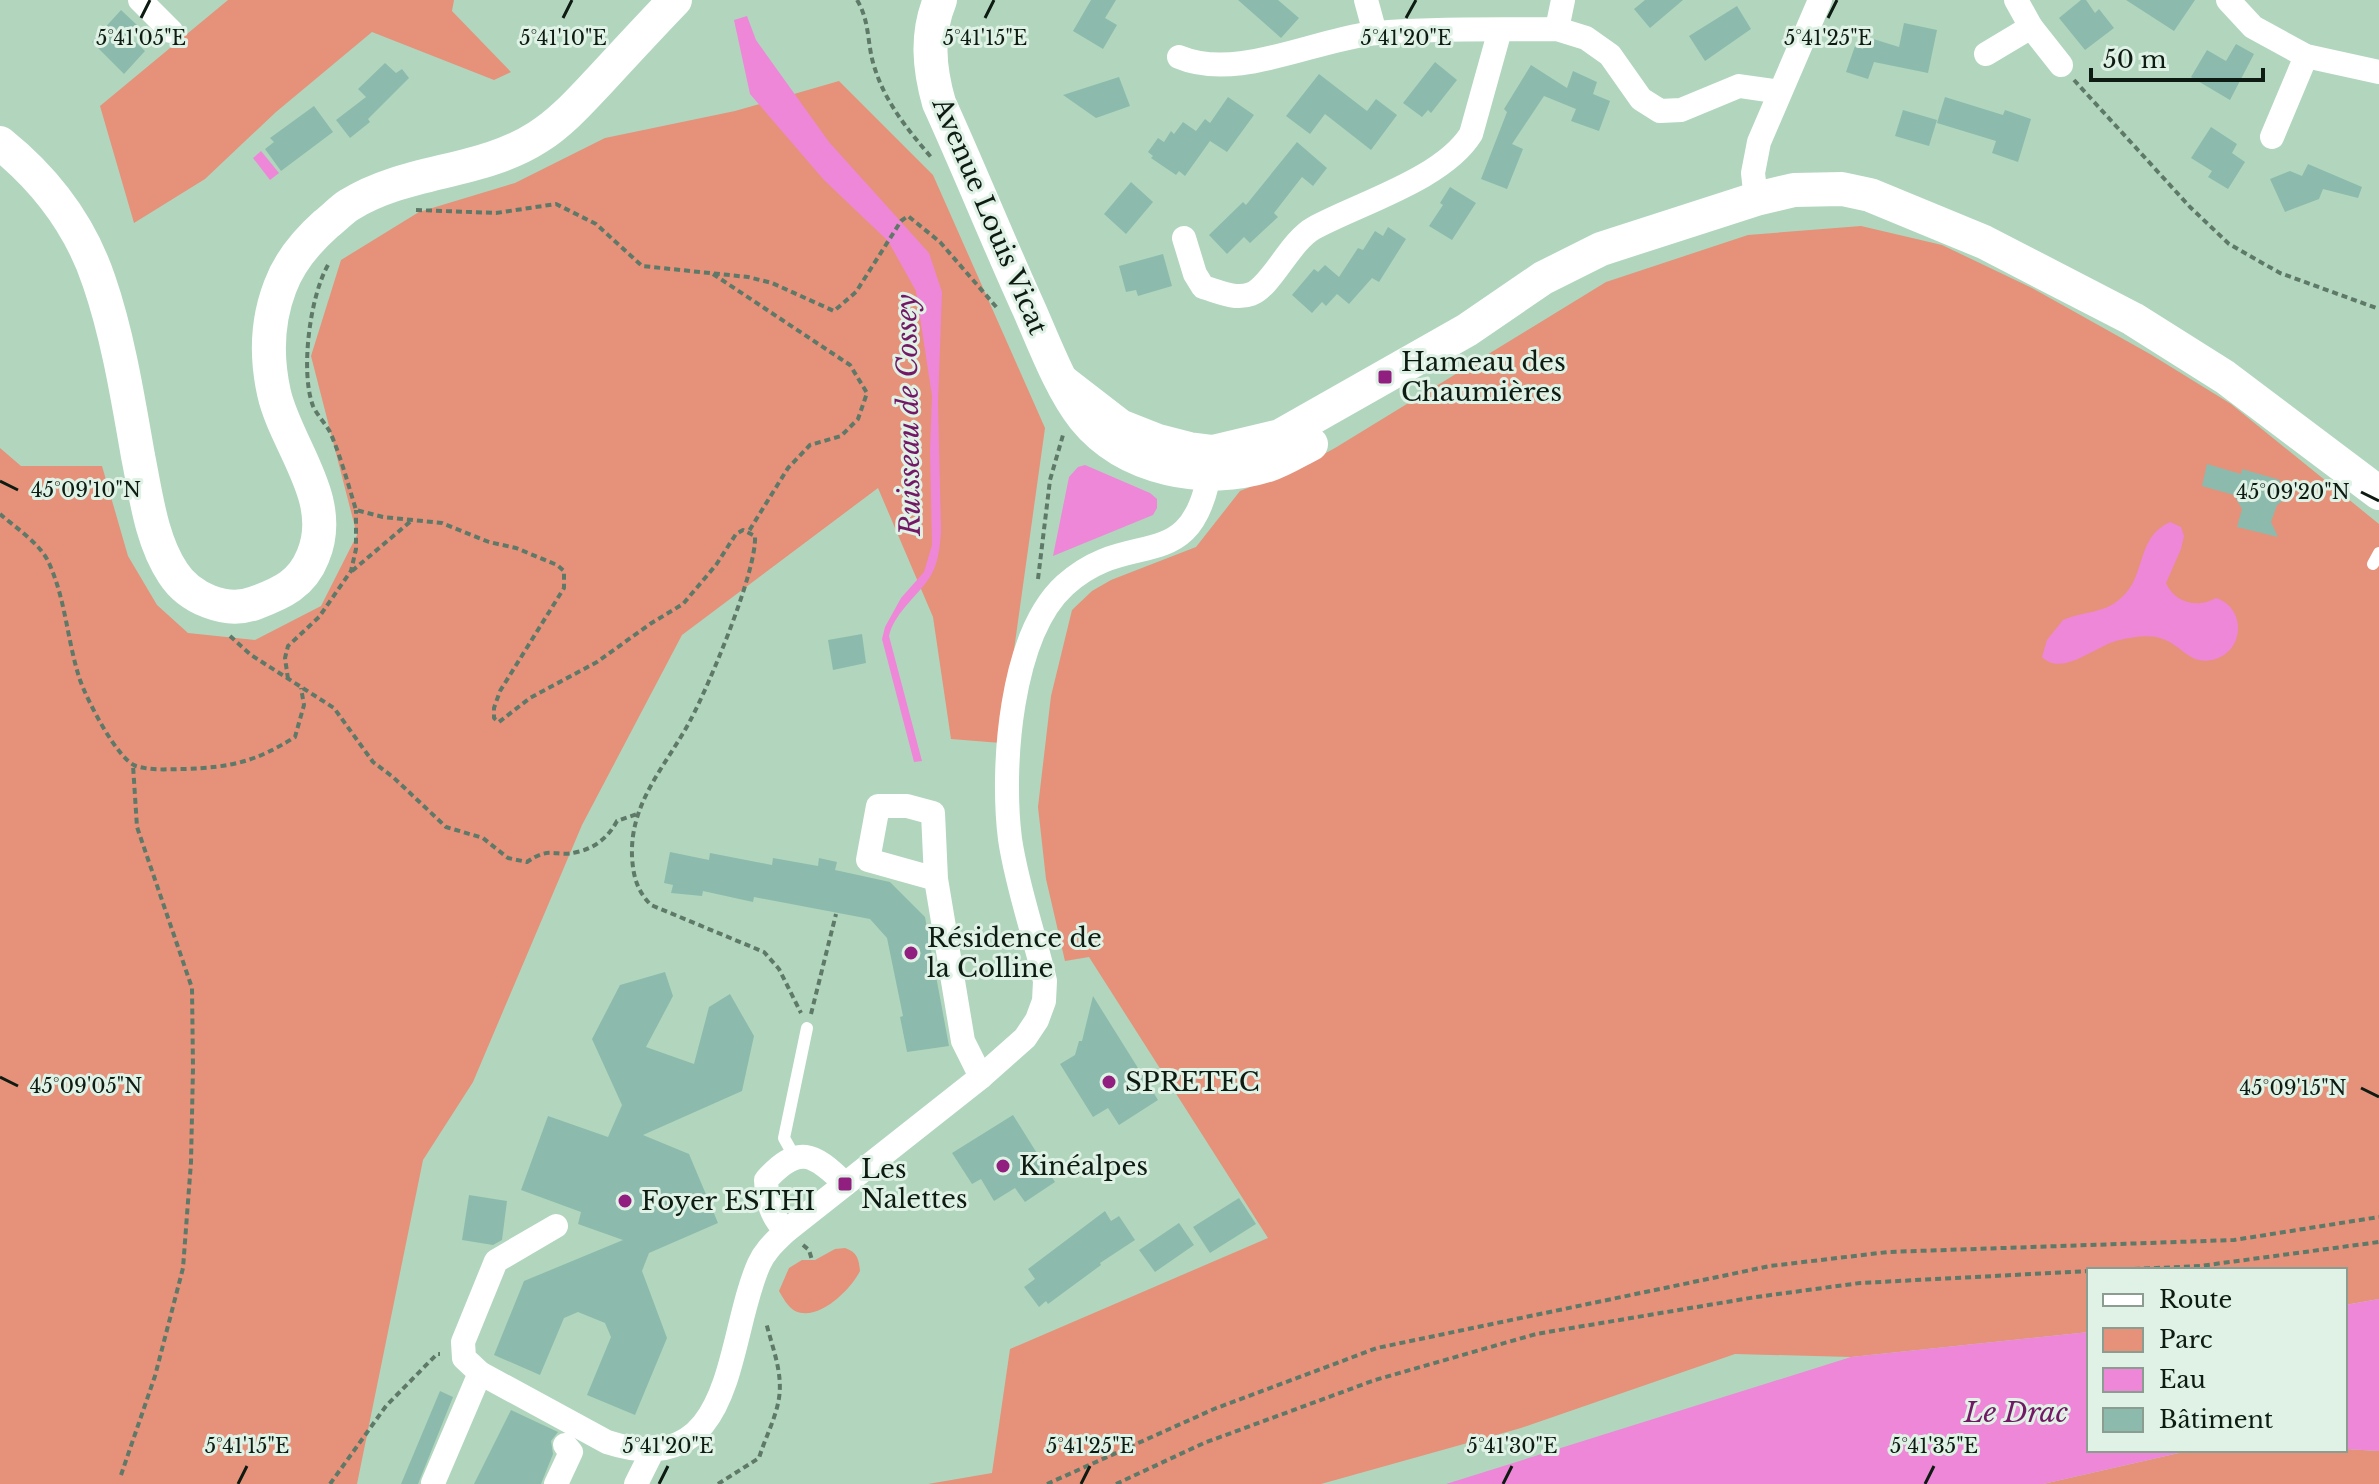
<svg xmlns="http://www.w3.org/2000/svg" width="2379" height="1484" font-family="'Libre Baskerville',serif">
<rect width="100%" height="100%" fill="#b1d6bd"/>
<!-- green -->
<g fill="#e6917a">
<path d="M228,0H454L452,11L511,72L494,80L372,32L276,112L205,179L134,223L100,106Z"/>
<path d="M839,81L933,175L1045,428L1001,743L951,739L933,617L878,488L682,635L582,825L473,1082L423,1160L357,1484H0V448L21,466H102L128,556L157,605L188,633L255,640L321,606L357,535L311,356L341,260L419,212L515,183L605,138L735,111Z"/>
<path d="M1861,226L1942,245L2032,288L2150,354L2231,404L2379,524V1299L2345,1305V1270H2089V1332L1851,1357L1735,1354L1521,1428L1321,1484H928L992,1473L1010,1349L1268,1238L1089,957L1065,961L1046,879L1038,807L1051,696L1072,610L1092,591L1111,580L1196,547L1240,491L1296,469L1335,448L1606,282L1748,235Z"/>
<path d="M845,1248C857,1252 859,1259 860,1271C851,1289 819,1322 795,1311C788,1307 783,1298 779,1291L789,1268L802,1260H815L835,1249Z"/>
<path d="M2345,1449L2379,1451V1484H2043L2192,1450Z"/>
</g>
<!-- water -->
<g fill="#ee87d8">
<path d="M747,16L756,40L829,142L929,253L942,292L938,403L941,531C940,547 938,567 928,580C915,598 894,614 889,636L922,761L914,762L882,639L885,627L901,598L924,572L932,545L930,450L932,396L916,291L888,241L824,180L750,94L734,20Z"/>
<path d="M261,151L279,173L270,180L253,158Z"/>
<path d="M1085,465L1150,493L1157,499V508L1153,515L1053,556L1069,477L1078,467Z"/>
<path d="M2170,522L2181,527L2184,536L2181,549L2166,583C2174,602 2197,609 2216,598C2247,608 2245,653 2212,660C2190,665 2181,645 2163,639C2150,634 2133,637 2120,640C2097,644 2063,678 2042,657L2047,640L2063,620C2083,611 2104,614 2121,598C2147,576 2135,538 2170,522Z"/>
<path d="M2379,1299V1451L2345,1449V1305Z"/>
<path d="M2089,1332V1450H2192L2043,1484H1446L1851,1357Z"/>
</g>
<!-- building -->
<g fill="#8cbbad">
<path d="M1091,0H1116L1105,18L1117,25L1103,49L1073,31Z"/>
<path d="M1238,0H1278L1299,18L1281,38Z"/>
<path d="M1645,0H1683L1650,28L1634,9Z"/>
<path d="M2081,0H2086L2095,13L2099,9L2114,28L2085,50L2059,18Z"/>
<path d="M2126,0H2195L2174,31Z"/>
<path d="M1737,6L1751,29L1705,61L1689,36Z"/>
<path d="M121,10L139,27L130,37L145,51L124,74L92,42Z"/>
<path d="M1904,23L1937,30L1928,73L1874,62L1868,79L1846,72L1855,46L1863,49L1867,37L1899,47Z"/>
<path d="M2236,44L2254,54L2230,100L2191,77L2207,50L2226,61Z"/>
<path d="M1435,62L1457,80L1431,113L1428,110L1422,117L1403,103Z"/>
<path d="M385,63L396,73L402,69L409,78L368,119L370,122L350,138L336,120L366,97L358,89Z"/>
<path d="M1531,65L1567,88L1573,71L1597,82L1593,94L1610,101L1599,131L1571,121L1576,109L1544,96L1512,144L1523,149L1507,189L1481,179L1507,112L1504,109Z"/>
<path d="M1319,74L1367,111L1376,99L1397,115L1371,150L1325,114L1310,134L1286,116Z"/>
<path d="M1119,77L1130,106L1096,118L1063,95Z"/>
<path d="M1228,97L1254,115L1227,152L1210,141L1185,176L1179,171L1176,175L1151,158L1153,156L1148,152L1158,138L1164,142L1171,131L1174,134L1183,122L1196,131L1205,119L1210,123Z"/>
<path d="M1945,97L2003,115L2005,110L2031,119L2018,162L1992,153L1996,141L1937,123Z"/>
<path d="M314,106L333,132L281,171L265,149L274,142L270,138Z"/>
<path d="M1903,110L1937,120L1929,146L1895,136Z"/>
<path d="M2211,127L2237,144L2232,153L2245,162L2228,189L2208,177L2212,171L2191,158Z"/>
<path d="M1297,142L1327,168L1313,186L1302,177L1274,213L1278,217L1250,243L1244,237L1227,254L1209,235L1243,202L1246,205Z"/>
<path d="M2308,164L2362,187L2358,198L2323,189L2319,199L2285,212L2270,179L2290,171L2302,176Z"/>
<path d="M1131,182L1153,202L1126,234L1104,214Z"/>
<path d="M1450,187L1476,203L1452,240L1429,226L1443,205L1440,203Z"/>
<path d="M1388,227L1406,239L1379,282L1372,278L1349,304L1337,294L1326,306L1322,302L1312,313L1292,295L1314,269L1318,272L1325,265L1339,277L1358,248L1363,250L1375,231L1383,236Z"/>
<path d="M1163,254L1172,286L1138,296L1136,290L1126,292L1119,266Z"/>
<path d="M2207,464L2241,474L2242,469L2280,480L2277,493L2289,496L2277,505L2271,522L2278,537L2237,527L2242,509L2234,495L2202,486Z"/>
<path d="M862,634L866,663L833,670L828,640Z"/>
<path d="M670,852L709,860L710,853L772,865L773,858L818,866L819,858L837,862L835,870L890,882L925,917L949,1046L907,1052L900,1017L903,1016L887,938L870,919L754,897L753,902L703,891L702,896L671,893L673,885L664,883Z"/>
<path d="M665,972L673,996L646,1047L694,1064L709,1007L730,994L754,1036L742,1091L643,1135L689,1154L718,1223L649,1253L642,1271L667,1338L635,1415L587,1395L611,1337L605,1323L578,1312L564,1318L540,1375L494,1355L524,1281L623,1240L578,1224L581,1212L521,1190L548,1116L608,1137L622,1105L592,1039L620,985Z"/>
<path d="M1093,996L1158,1100L1119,1125L1108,1108L1093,1117L1060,1064L1075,1055L1079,1041H1082Z"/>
<path d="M1013,1115L1055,1182L1025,1202L1015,1188L994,1201L981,1179L972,1184L952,1153Z"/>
<path d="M469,1195L507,1201L502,1240L493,1245L462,1240Z"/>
<path d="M1239,1198L1256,1224L1210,1253L1193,1227Z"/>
<path d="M1105,1211L1111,1221L1119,1216L1135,1240L1100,1263L1101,1265L1048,1304L1046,1301L1039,1307L1024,1287L1035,1279L1028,1269Z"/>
<path d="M1179,1223L1194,1245L1155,1272L1139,1250Z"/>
<path d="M440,1391L453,1397L418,1484H401Z"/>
<path d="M511,1410L558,1432L551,1441L553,1454L541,1484H474Z"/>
</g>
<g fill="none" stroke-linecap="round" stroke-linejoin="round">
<!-- path -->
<g stroke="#5f7968" stroke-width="4" stroke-dasharray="6 4" stroke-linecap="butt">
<path d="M857,0C870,21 867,44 874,66C885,102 907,129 931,157"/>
<path d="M2074,80L2190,207L2229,244L2280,273L2379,309"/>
<path d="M416,210L496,213L556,204L596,224L642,266L748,277L772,283L834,311L856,292L901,221L908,216L940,242L998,309"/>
<path d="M328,265C310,296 300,372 313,406C317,415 325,423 330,432C341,457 348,484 356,510L383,517L442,523L489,542L516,548L557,565L564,571V588L500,691L494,708V718L499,722L530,698L597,662L650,624L683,604L716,565L736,534L743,530L755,536C757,571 709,685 691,719C667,765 630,801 632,856C633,876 637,891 651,905L764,952L779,969L801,1013"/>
<path d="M713,274L850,365L867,393L858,419L841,436L810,445L788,468L749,531"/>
<path d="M0,514C15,527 39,543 48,561C66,599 67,641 80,680C87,700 117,759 136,766C152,771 169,769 185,769C232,767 255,762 295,737L304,705L301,688"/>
<path d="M352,571L411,521"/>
<path d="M1038,579L1050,480L1063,435"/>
<path d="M230,636L251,655L334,708L373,762L393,777L446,827L483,838L508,858L527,862C551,845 556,858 577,852C596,848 609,836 617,821L637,814"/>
<path d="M288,679L285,658L288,646L319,617L351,571L356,549V510"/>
<path d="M811,1014L836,914"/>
<path d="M803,1245L809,1250L812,1260"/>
<path d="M2114,1270L2200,1266L2379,1242"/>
<path d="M121,1475L155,1376L183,1268L191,1162L193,1068L192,988L137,827L133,765"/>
<path d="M330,1484L386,1406L437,1354H440"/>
<path d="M718,1484L759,1458C765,1438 776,1418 779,1398C783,1372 772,1347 766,1322"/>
<path d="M1047,1484L1214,1409L1377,1348L1770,1266L1888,1252L2234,1240L2379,1217"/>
<path d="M1116,1484L1204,1443L1375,1380L1536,1334L1756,1297L1860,1283L2089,1271"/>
</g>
<!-- service -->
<g stroke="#fff" stroke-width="12">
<path d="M2373,564L2379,553"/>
<path d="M794,1156L784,1138L807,1028"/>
</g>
<!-- minor -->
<g stroke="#fff" stroke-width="24">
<path d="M140,0L171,31"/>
<path d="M1366,0L1375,33"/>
<path d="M2228,0L2253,27L2306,56L2379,72"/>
<path d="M2031,27L2061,65"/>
<path d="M1557,29L1563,0"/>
<path d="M1986,54L2031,27L2016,0"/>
<path d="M1179,57C1238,82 1316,38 1378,33C1437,28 1498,30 1557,29L1586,38L1610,55L1641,99L1660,111L1681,110L1739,86L1780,92"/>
<path d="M2272,137L2306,56"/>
<path d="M1756,199L1753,173L1759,142L1820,0"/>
<path d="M1184,238L1195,274L1203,287C1217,291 1235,300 1251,294C1271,287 1290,241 1314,228C1360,203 1443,179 1471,134L1500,30"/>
<path d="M936,879L868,860L878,806H907L933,813L936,879L963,1041L981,1077"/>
<path d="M556,1226L496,1261L463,1342L464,1358L480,1373L607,1442C737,1484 725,1340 759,1264C765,1250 776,1241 786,1231L981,1077L1025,1038L1037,1020L1044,1001L1045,981C1034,933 1017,887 1010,839C1001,768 1010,635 1065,585C1133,523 1195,584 1212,458"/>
<path d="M786,1231C771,1216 767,1201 766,1180C798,1145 813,1152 845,1184"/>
<path d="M433,1483L480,1373"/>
<path d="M556,1484L571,1452L565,1445"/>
<path d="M636,1484L652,1452"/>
</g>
<!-- secondary -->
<g stroke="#fff" stroke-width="34">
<path d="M940,0C926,34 929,68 939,103C970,171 998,241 1029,309C1044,343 1061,389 1084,418C1126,470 1206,485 1268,465C1283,460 1297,451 1311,444"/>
<path d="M0,143C46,180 80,224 99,281C118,336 128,399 138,456C146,495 151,540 173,573C189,598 226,614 255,603C282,593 302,584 313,556C337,499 286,446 274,393C266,357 267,321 280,287C289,262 307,241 326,224C334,218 341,210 349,205C406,169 481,174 538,137C562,122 581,100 601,79C625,53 650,26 675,0"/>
<path d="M1063,382L1120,426L1158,441L1189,449L1213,452L1280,436L1467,330L1543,278L1601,249L1756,199L1794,190L1842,189L1870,195L1984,242L2133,319L2225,377L2379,493"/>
</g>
</g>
<!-- ticks -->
<path fill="none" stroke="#0d1b12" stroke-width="3" d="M141,18L150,0M563,18L572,0M985,18L994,0M1406,18L1416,0M1828,18L1837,0M0,481L18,490M2361,492L2379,501M0,1077L18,1086M2361,1088L2379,1097M238,1484L247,1466M659,1484L668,1466M1081,1484L1090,1466M1503,1484L1512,1466M1925,1484L1934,1466"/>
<!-- markers -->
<g fill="#911f80" stroke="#dff2e5" stroke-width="3">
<rect x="1377" y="369" width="16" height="16" rx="4"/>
<circle cx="911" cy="953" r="8"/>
<circle cx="1109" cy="1082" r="8"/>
<circle cx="1003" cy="1166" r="8"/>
<rect x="837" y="1176" width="16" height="16" rx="4"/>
<circle cx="625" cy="1201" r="8"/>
</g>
<g text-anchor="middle" stroke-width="6" stroke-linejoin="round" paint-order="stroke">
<!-- street labels -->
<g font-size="26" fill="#0d1b12" stroke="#dff2e5">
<text transform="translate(990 216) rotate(67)" y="9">Avenue Louis Vicat</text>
</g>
<!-- poi labels -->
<g font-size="26" fill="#0d1b12" stroke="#dff2e5" text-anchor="start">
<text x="1401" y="371">Hameau des<tspan x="1401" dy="30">Chaumières</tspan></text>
<text x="927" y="947">Résidence de<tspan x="927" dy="30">la Colline</tspan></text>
<text x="1125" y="1091">SPRETEC</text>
<text x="1019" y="1175">Kinéalpes</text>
<text x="861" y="1178">Les<tspan x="861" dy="30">Nalettes</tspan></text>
<text x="641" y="1210">Foyer ESTHI</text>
</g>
<!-- water labels -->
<g font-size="28" font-style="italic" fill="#731865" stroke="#dff2e5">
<text transform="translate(908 415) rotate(-91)" y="10">Ruisseau de Cossey</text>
<text x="2016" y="1422">Le Drac</text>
</g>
</g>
<g font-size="20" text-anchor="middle" fill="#0d1b12" stroke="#dff2e5" stroke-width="6" stroke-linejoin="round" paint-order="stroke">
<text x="141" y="45">5°41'05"E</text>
<text x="563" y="45">5°41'10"E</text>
<text x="985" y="45">5°41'15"E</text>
<text x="1406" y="45">5°41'20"E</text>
<text x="1828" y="45">5°41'25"E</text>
<text x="86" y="497">45°09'10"N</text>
<text x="2293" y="499">45°09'20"N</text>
<text x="86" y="1093">45°09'05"N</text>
<text x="2293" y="1095">45°09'15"N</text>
<text x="247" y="1453">5°41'15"E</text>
<text x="668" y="1453">5°41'20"E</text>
<text x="1090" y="1453">5°41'25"E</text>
<text x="1512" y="1453">5°41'30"E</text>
<text x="1934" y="1453">5°41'35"E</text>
</g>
<!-- legend -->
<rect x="2087" y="1268" width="260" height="184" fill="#dff2e5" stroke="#8b9c91" stroke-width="2"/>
<rect x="2103" y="1294" width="40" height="12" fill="#ffffff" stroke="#8b9c91" stroke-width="2"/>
<text x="2159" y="1308" font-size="24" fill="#0d1b12">Route</text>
<rect x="2103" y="1328" width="40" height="24" fill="#e6917a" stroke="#8b9c91" stroke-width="2"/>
<text x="2159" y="1348" font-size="24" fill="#0d1b12">Parc</text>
<rect x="2103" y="1368" width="40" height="24" fill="#ee87d8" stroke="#8b9c91" stroke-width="2"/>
<text x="2159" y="1388" font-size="24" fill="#0d1b12">Eau</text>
<rect x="2103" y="1408" width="40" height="24" fill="#8cbbad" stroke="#8b9c91" stroke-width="2"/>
<text x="2159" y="1428" font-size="24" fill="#0d1b12">Bâtiment</text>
<!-- scale -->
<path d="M2091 68v12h172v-12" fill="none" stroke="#0d1b12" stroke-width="4"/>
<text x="2103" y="68" font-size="24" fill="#0d1b12" stroke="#dff2e5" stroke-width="6" paint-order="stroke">50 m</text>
</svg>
